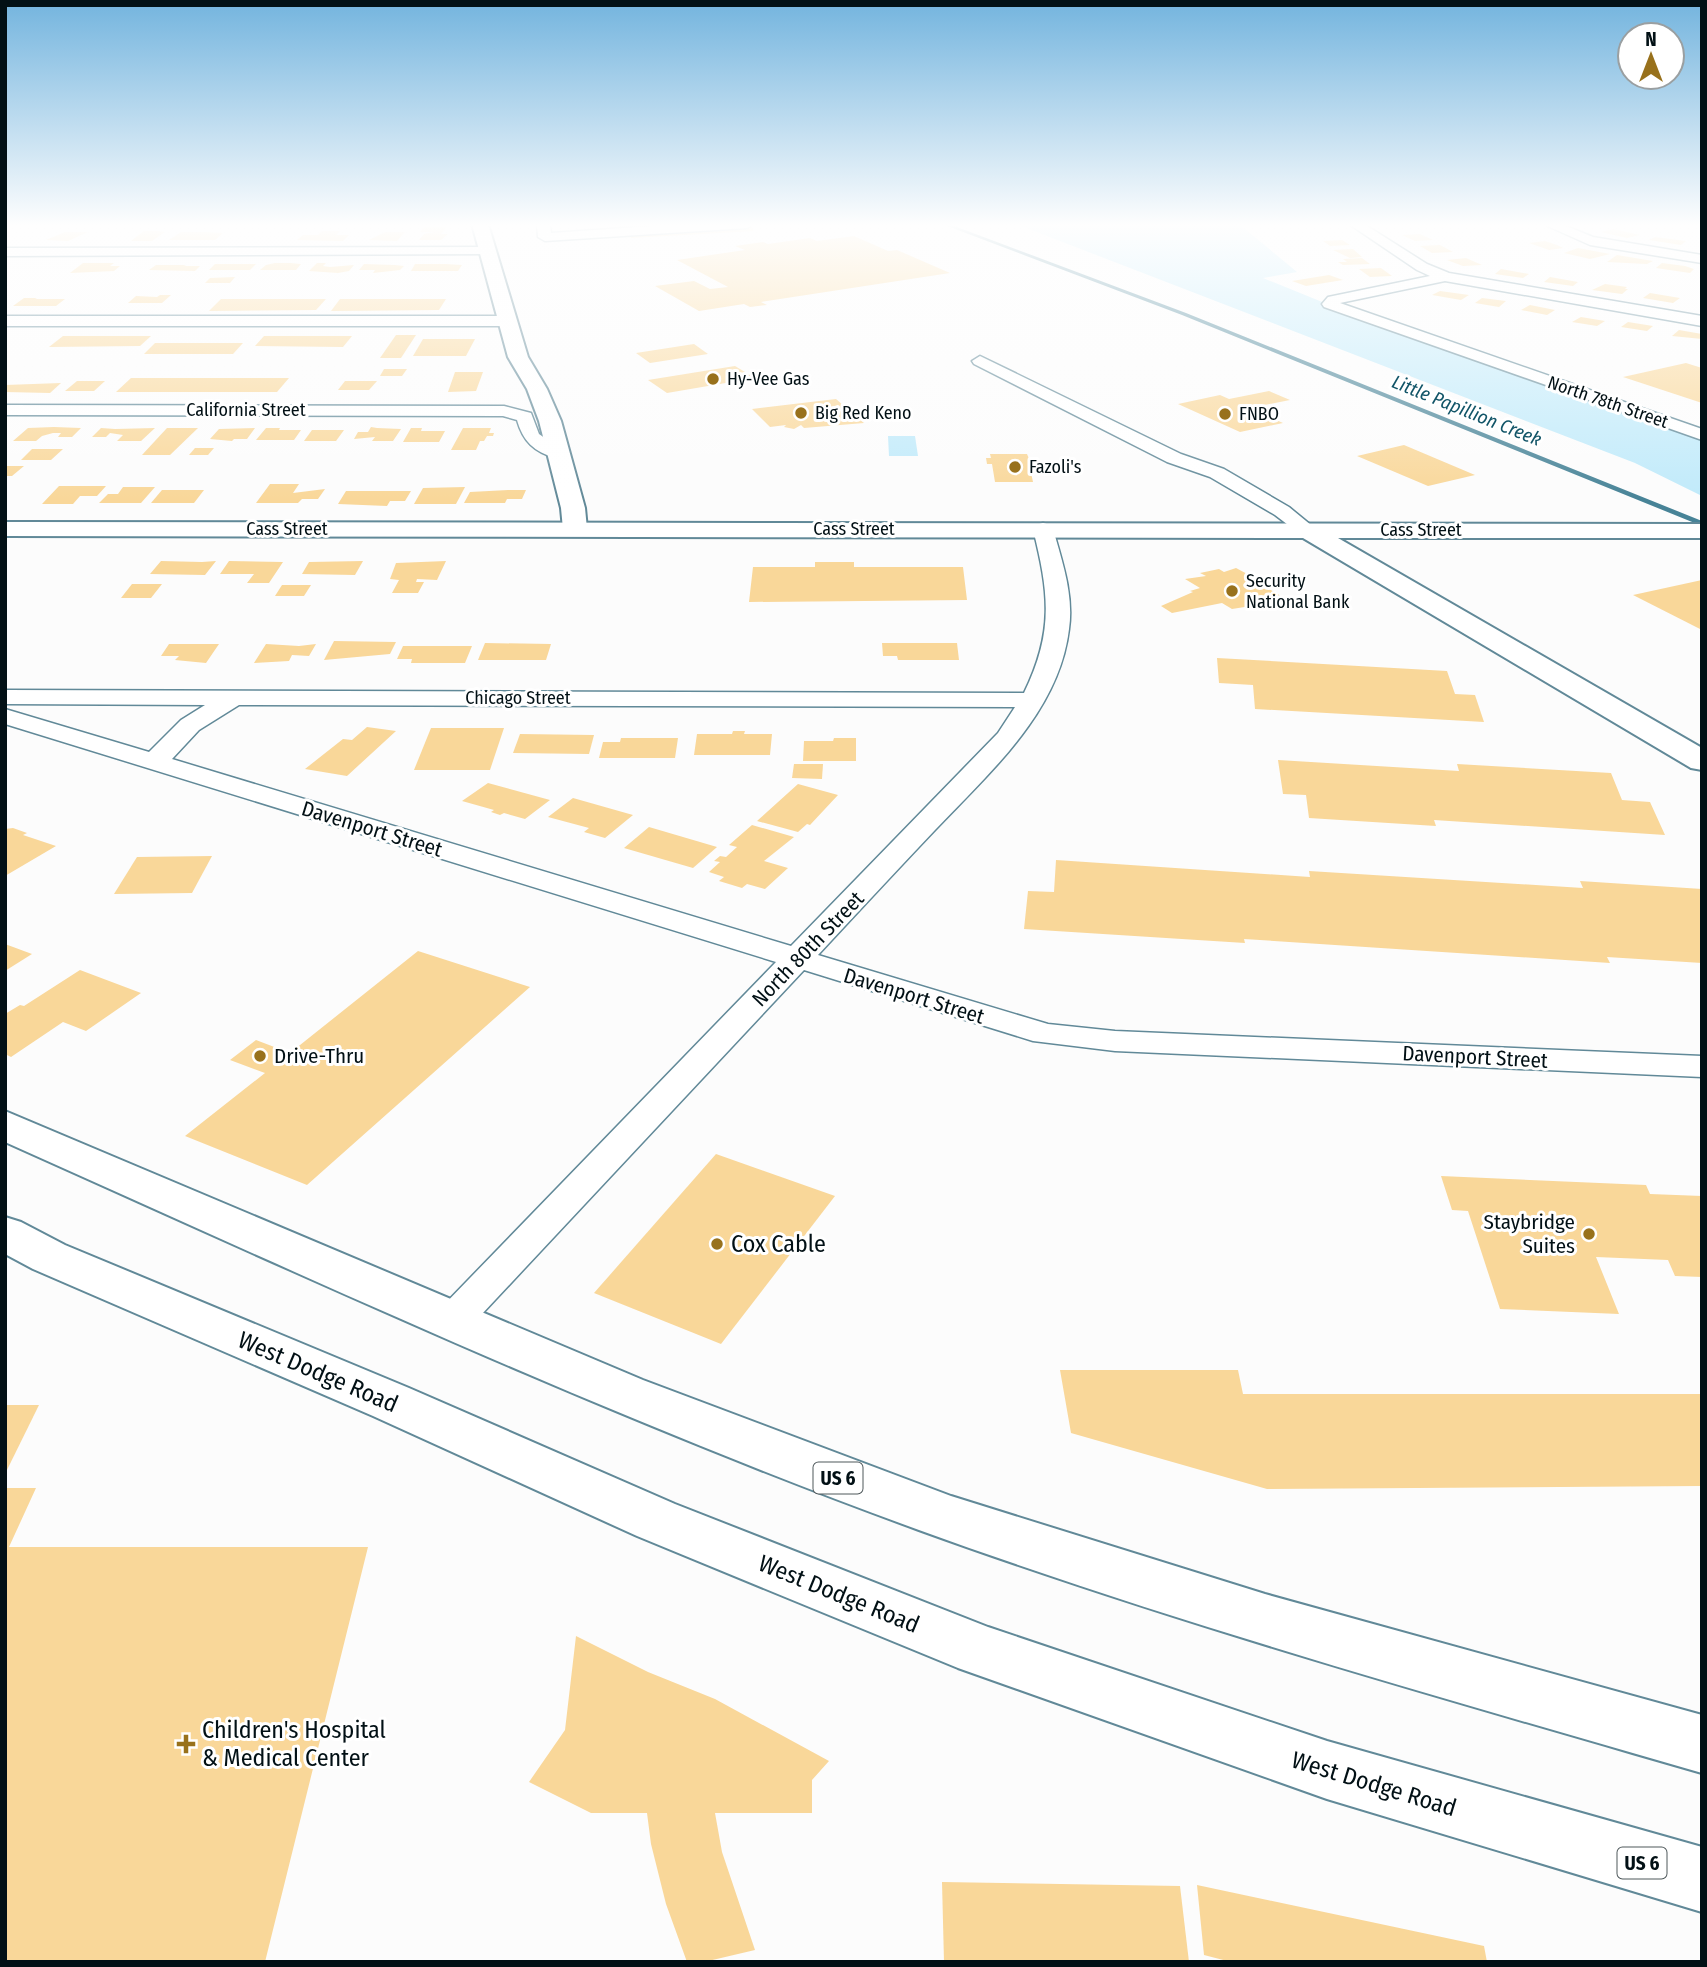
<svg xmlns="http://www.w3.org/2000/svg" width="1707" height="1967" font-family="'Fira Sans Condensed',sans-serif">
<rect width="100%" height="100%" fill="#fcfcfc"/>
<!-- green -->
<g fill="#c0eafa">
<path d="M1016,224H1239L1297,272L1263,278L1337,308L1702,435V496L1635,463Z"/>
<path d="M888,436H915L918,456H889Z"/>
</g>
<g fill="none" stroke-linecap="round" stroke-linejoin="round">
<!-- stream -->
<path fill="#478397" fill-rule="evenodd" d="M942,224H949L1186,313L1702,521V526L1182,315Z"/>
</g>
<!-- building -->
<g fill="#f9d799">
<path d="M751,226L754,231L631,238L629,234Z"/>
<path d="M424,227H447L441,234H448L441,240H419L424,234L434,232H420Z"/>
<path d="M1613,229L1640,235L1627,238L1601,232Z"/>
<path d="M144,231H158L165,232L152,241H131Z"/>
<path d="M322,231H340L336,235H349L343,241L297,240L303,235H318Z"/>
<path d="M65,232H88L68,241L46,240Z"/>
<path d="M181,232H203L223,233L215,240H169Z"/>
<path d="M385,232H405L397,241L369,240Z"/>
<path d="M1420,234L1433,240L1415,241L1402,235Z"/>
<path d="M854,236L888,251L897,250L950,273L761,302L767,305L750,307L744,304L699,311L655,286L694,281L710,289L728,287L677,260L745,250L735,246L763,242L768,244L810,238L817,241Z"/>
<path d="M1655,237L1686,241L1681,245L1649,240Z"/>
<path d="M1342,240L1350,245L1330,246L1323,241Z"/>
<path d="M1545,241L1557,245L1563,248L1549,250L1529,243Z"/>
<path d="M1440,245L1453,252L1432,253L1420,246Z"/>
<path d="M1578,248L1610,254L1590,259L1564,253Z"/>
<path d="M1353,249L1362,257L1350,258L1333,250Z"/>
<path d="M1617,255L1653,261L1647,264L1607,262Z"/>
<path d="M1362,258L1370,264L1343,265L1338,262H1347L1343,259Z"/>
<path d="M1466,258L1482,265L1463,266L1447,260Z"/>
<path d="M83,263H114L110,266H120L114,271L70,273Z"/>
<path d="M275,263H290L301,264L296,270H260L266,265Z"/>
<path d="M317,263H326L323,266L330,267L354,265L349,271L338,273L309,271Z"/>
<path d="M1662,263L1685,266L1694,269L1690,273L1656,268Z"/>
<path d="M215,264H256L250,270H209Z"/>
<path d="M364,264L395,265L404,266L400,270L373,273L375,270H359Z"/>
<path d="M415,264H445L462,265L458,271H411Z"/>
<path d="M156,265H186L184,266H200L195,271L149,270Z"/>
<path d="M1381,268L1392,276L1370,277L1359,269Z"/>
<path d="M1501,269L1529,274L1523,278L1495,274Z"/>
<path d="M1329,275L1343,280L1306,286L1292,281Z"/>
<path d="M235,277L230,283H205L210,278Z"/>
<path d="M1550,277L1578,282L1573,286L1544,282Z"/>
<path d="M1605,284L1627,287L1625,289H1628L1622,294L1592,290Z"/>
<path d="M1440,291L1469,295L1461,300L1432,295Z"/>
<path d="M1650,293L1680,298L1673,303L1643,298Z"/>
<path d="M160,295H171L162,303H128L136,296L157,297Z"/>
<path d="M24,298H37L35,299H65L56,306H13Z"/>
<path d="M1482,298L1506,301L1499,307L1475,303Z"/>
<path d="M221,299H326L316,310L209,311Z"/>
<path d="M340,299H446L439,310L331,311Z"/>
<path d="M1530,305L1555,310L1547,315L1521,310Z"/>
<path d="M1581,317L1605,321L1597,326L1572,322Z"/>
<path d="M1628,322L1653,326L1647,331L1621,327Z"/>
<path d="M1679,330L1702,334V339L1672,336Z"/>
<path d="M396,335H416L401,358H380Z"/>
<path d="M63,336H151L140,346L49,347Z"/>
<path d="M264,336H352L343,347L255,346Z"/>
<path d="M423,339H475L466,356H413Z"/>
<path d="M155,343H243L233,354H144Z"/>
<path d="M694,344L708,354L650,363L636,353Z"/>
<path d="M1686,363L1702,368V403L1623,377Z"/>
<path d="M735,366L755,378L667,393L648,380Z"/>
<path d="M384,369H407L402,376H380Z"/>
<path d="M455,372H483L476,391L448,392Z"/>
<path d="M131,378H289L277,392H116Z"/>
<path d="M77,381H105L94,391H65Z"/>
<path d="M345,381H377L369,390H338Z"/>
<path d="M61,383L50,393L5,392V385Z"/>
<path d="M1269,391L1290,400L1249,408L1283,423L1240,432L1178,404L1220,395L1229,399Z"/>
<path d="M836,399L864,423L804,428L801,425L794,429L784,427L786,425L770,427L752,409Z"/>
<path d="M54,427L81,428L72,437H58L61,433H53L42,436L36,441H13L28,428Z"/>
<path d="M371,427L377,428L401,429L393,441H372L375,437L354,439L358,432H368Z"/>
<path d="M101,428L115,429L155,428L141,441H117L123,435L110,433L106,437H92Z"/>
<path d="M167,428H198L170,455H142Z"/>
<path d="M255,428L247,439H234L232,441L210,439L219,429Z"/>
<path d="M266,428H280L279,430H301L294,440H256Z"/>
<path d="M411,428H422L421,431H445L439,442H403Z"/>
<path d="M463,428H491L489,433H494L493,436H487L484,441H480L476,450H451Z"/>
<path d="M312,430H344L336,441H304Z"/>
<path d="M1404,445L1475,475L1428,486L1357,456Z"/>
<path d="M195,448H214L208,455H189Z"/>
<path d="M32,449H63L51,460H21Z"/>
<path d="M990,454H1027L1033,468H1030L1033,482H995L992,464H987L986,458H991Z"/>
<path d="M5,466H24L12,476H5Z"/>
<path d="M270,484H299L293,493L325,489L318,499H302L298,503H256Z"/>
<path d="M59,486H106L97,496H80L73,504H42Z"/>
<path d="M123,487H155L141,503H99L108,494H118Z"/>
<path d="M465,487L456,504H414L423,488Z"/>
<path d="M162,490H204L194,503H151Z"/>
<path d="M508,490H526L522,499H507L505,503H464L470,492Z"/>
<path d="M346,491H411L405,501H390L387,506L338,504Z"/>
<path d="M161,561L202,562L216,561L205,575L150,574Z"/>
<path d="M229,561L283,562L269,583H247L254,574H220Z"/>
<path d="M363,561L355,575L302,574L309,562Z"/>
<path d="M446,561L437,580L417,579L416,582H424L418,593H392L399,580L390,579L396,563Z"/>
<path d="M815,562H854V567H963L967,600L749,602L753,567H815Z"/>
<path d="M1236,568L1268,585L1264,586L1284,598L1270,602L1274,604L1255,608L1251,606L1232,609L1222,603L1172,613L1161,606L1193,592L1190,591L1200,588L1185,579L1206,576L1200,573L1219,569L1224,572Z"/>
<path d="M1702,580V630L1633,595Z"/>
<path d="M132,584H162L151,598H121Z"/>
<path d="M282,585H311L304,596H275Z"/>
<path d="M334,641L396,642L390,654L324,660Z"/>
<path d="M485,643L551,644L546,660H478Z"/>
<path d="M882,643H957L959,660H898L897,656H883Z"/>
<path d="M169,644H219L206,663L175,660L179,656H161Z"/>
<path d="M266,644L299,646L316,644L309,656L292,655L289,661L254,663Z"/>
<path d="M403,646H472L465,663H411L412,659H397Z"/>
<path d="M1217,658L1447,671L1455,694L1475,695L1484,722L1255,709L1253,685L1219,683Z"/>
<path d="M367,727L396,731L347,776L305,769L343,739L352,740Z"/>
<path d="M431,728H504L490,770H414Z"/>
<path d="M733,731H745L744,734H772L770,755H694L697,734H732Z"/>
<path d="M520,734L594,735L589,754L513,753Z"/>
<path d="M621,738H678L675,758H599L603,742H620Z"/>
<path d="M834,738H856V761H803L804,741H833Z"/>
<path d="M1278,760L1459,771L1457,764L1611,773L1622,800L1650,802L1665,835L1434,820L1436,826L1309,818L1306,795L1283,794Z"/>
<path d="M794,764H823L822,779L792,778Z"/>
<path d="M488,783L550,800L525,819L504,813L500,815L491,812L494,810L462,801Z"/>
<path d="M798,784L838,795L810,825L807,824L798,832L757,821Z"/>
<path d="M573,798L633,815L605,838L584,832L589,828L548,817Z"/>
<path d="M752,825L794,837L764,861L788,868L765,889L747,884L742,888L719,881L724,877L709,872L720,862L714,861L720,856L726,857L737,847L729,845Z"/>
<path d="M649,827L717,847L693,868L624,848Z"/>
<path d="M13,828L27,833L23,835L56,846L5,876V829Z"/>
<path d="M212,856L192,893L114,894L137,857Z"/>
<path d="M1056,860L1310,877L1309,871L1583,888L1580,881L1702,889V963L1607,957L1610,963L1244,939L1245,943L1024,929L1028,891L1054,892Z"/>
<path d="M5,944L32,954L5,971Z"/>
<path d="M418,951L530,987L307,1185L185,1136L265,1073L230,1060L256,1040L290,1053Z"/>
<path d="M80,970L141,993L86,1031L63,1022L11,1057L5,1054V1014L20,1005L24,1006Z"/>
<path d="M716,1154L835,1196L721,1344L594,1293Z"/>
<path d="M1441,1176L1646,1185L1650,1194L1702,1196V1277L1675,1276L1668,1260L1596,1257L1619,1314L1500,1309L1468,1211L1452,1210Z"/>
<path d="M1060,1370H1238L1243,1394H1702V1486L1267,1489L1071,1433Z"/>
<path d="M5,1405H39L5,1474Z"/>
<path d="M5,1488H36L9,1547H368L265,1962H5Z"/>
<path d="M576,1636L648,1672L715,1699L829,1761L812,1780V1813H715L722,1852L755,1950L704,1962H687L666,1904L651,1844L647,1813H591L529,1782L565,1730Z"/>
<path d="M942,1882L1180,1886L1189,1962H944Z"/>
<path d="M1197,1885L1484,1946L1487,1962H1231L1204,1955Z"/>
</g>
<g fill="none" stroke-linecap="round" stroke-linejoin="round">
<!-- minor casing -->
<g stroke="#618998" stroke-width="3">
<g id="minor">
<path d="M537,224H550L551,233L682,224H753L747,228L545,241L538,237Z"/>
<path d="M1349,224H1364L1427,264L1449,273L1702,316V326L1445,281L1340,303L1702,429V440L1324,307L1322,304L1328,297L1430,276L1417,270Z"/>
<path d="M1543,224H1561L1593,237L1702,255V263L1590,245Z"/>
<path d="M487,247L494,251L492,254L5,256V248Z"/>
<path d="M5,316H508L516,321L508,326H5Z"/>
<path d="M980,356L1181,454L1224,469L1289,507L1317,530L1314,534H1300L1275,515L1210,477L1167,462L974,364L972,361Z"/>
<path d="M5,405L504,406L531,413L539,434L565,452L556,458C534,452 523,441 517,420L503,416L5,415Z"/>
<path d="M1043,523L1050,525L1053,529C1062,561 1074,595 1069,629C1059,712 990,772 935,830C896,871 857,913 818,955L1048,1024L1115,1031L1702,1056V1077L1115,1051L1033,1041L804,970L467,1330L453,1335L439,1330L433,1320L439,1310L776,962L5,724V709L149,752L181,720L205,705L5,704V690L1024,693C1054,632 1049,593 1033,529L1036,525ZM239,705L1015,707L998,733L791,946L172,759L199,730Z"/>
</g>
</g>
<!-- tertiary casing -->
<g stroke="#618998" stroke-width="4">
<path id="tertiary" d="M472,224H488L528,357L547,389L561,421L585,508L587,529L584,534L575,536L566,534L563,529L561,508L539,421L527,389L508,357Z"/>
</g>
<!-- secondary casing -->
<g stroke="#618998" stroke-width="4">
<path id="secondary" d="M5,522L1702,524V538H1338L1702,748V770L1691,768L1303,538L5,536Z"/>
</g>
<!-- trunk casing -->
<g stroke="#618998" stroke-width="4">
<g id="trunk">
<path d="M5,1111L643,1380L951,1496L1265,1594L1702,1715V1773C1439,1697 1176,1623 919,1530C608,1417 307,1277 5,1142Z"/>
<path d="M5,1217L21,1222L65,1245L409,1388L675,1504L988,1627L1327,1741L1702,1847V1912L1327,1799L958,1668L637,1536L373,1416L33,1269L5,1254Z"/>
</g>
</g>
<!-- minor -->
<use href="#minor" fill="#fff" fill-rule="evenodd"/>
<!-- tertiary -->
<use href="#tertiary" fill="#fff" fill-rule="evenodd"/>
<!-- secondary -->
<use href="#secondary" fill="#fff" fill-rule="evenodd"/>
<!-- trunk -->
<use href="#trunk" fill="#fff" fill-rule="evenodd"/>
</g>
<!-- sky -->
<linearGradient id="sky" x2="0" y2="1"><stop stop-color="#73b4de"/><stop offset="0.45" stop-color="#fefefe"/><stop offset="1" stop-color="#fefefe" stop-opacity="0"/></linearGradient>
<rect width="1707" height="500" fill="url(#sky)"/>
<!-- markers -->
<g fill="#98711c" stroke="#fff" stroke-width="2.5">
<circle cx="713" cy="379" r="7"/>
<circle cx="801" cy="413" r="7"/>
<circle cx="1225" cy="414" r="7"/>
<circle cx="1015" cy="467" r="7"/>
<circle cx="1232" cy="591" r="7"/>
<circle cx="260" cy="1056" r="7"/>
<circle cx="1589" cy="1234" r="7"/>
<circle cx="717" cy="1244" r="7"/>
<path d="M182.5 1733.5h7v7h7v7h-7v7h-7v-7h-7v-7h7z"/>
</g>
<g text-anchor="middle" stroke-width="6" stroke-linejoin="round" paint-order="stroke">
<!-- far-poi labels -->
<g font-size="18" fill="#021015" stroke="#fff" text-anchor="start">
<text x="727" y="385">Hy-Vee Gas</text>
<text x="815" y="419">Big Red Keno</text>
<text x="1239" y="420">FNBO</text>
<text x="1029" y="473">Fazoli's</text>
<text x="1246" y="587">Security<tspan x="1246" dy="21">National Bank</tspan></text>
</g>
<!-- far-street labels -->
<g font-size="18" fill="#021015" stroke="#fff">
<text transform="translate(1608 402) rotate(19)" y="6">North 78th Street</text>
<text x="246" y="416">California Street</text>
<text x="287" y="535">Cass Street</text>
<text x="854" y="535">Cass Street</text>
<text x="1421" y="536">Cass Street</text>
<text x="518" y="704">Chicago Street</text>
</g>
<!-- far-water labels -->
<g font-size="19" font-style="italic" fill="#125568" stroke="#fff">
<text transform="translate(1467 410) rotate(22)" y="7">Little Papillion Creek</text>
</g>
<!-- shield labels -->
<g fill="#fff" stroke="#4e585b" stroke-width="2">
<rect x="813.5" y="1462.5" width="49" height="31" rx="5"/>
<rect x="1617.5" y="1847.5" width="49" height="31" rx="5"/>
</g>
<g font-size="19" font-weight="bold" fill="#021015">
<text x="838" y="1485">US 6</text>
<text x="1642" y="1870">US 6</text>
</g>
<!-- street labels -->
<g font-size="21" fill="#021015" stroke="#fff">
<text transform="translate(372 829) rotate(17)" y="7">Davenport Street</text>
<text transform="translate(808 949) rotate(-46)" y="7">North 80th Street</text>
<text transform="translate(914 996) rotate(17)" y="7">Davenport Street</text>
<text transform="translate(1475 1057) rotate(3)" y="7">Davenport Street</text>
</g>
<!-- poi labels -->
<g font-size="21" fill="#021015" stroke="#fff" text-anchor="start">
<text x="274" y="1063">Drive-Thru</text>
<text x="1575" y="1229" text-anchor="end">Staybridge<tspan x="1575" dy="24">Suites</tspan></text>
</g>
<!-- near-poi labels -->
<g font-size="24" fill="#021015" stroke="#fff" text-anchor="start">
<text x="731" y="1252">Cox Cable</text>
<text x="202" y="1738">Children's Hospital<tspan x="202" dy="28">&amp; Medical Center</tspan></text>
</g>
<!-- near-street labels -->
<g font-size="24" fill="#021015" stroke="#fff">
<text transform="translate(318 1372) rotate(23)" y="8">West Dodge Road</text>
<text transform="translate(839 1594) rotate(22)" y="8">West Dodge Road</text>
<text transform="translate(1374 1784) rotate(17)" y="8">West Dodge Road</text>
</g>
</g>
<!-- border -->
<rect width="1707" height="1967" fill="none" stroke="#021015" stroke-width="14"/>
<!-- north arrow -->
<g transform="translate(1651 56)"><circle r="33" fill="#ffffff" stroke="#9a9fa1" stroke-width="2"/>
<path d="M0-5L12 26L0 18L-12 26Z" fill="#98711c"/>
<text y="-10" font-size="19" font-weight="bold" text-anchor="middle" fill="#021015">N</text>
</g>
</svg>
